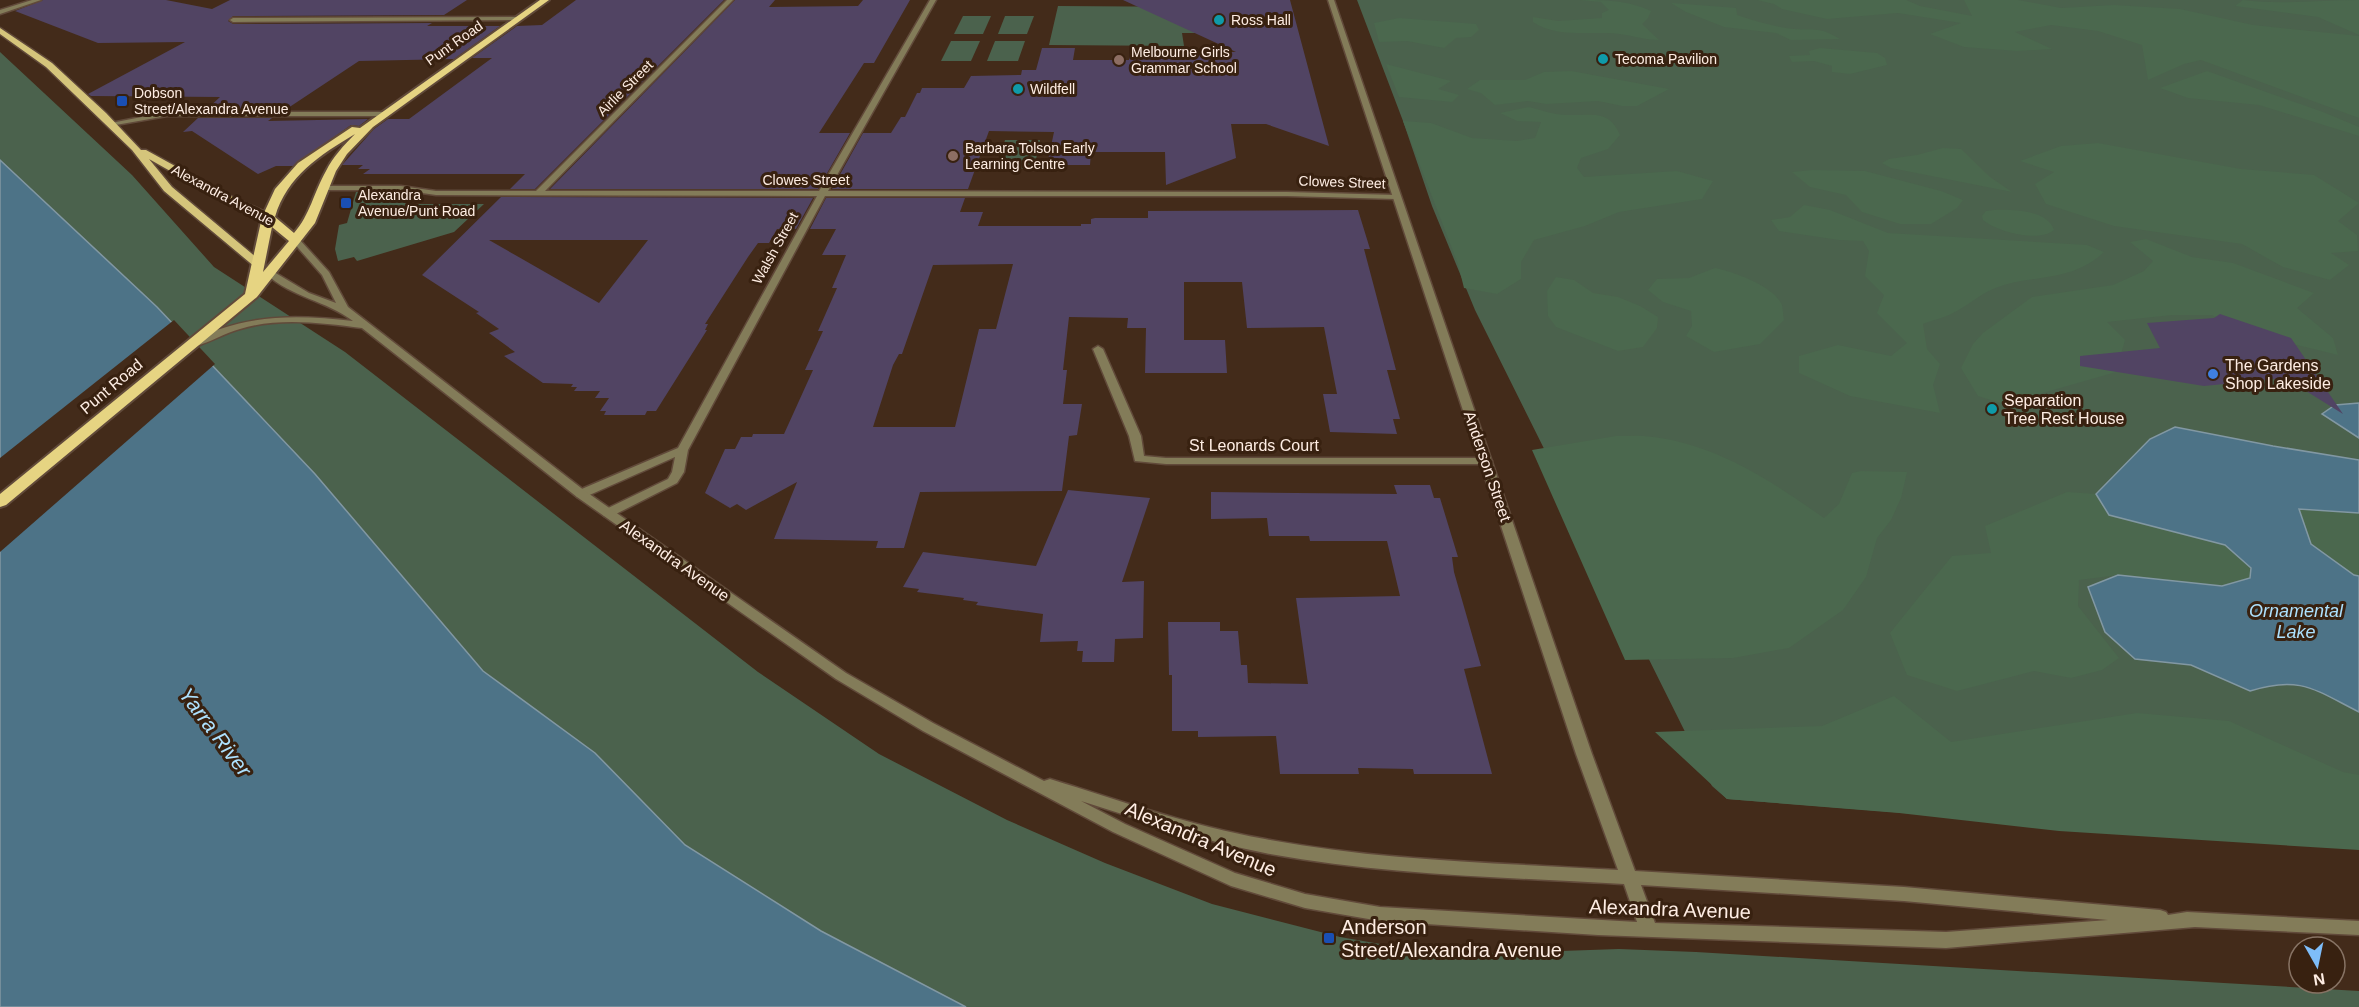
<svg xmlns="http://www.w3.org/2000/svg" width="2359" height="1007" font-family="Arial,sans-serif">
<rect width="100%" height="100%" fill="#432b1a"/>
<!-- green -->
<g fill="#4b624d">
<path d="M1357,0H2359V849L1727,799L1712,786L1475,310L1432,206L1403,121Z"/>
<path d="M1058,6L1210,7L1214,33H1182L1184,46L1049,45Z"/>
<path d="M963,16H991L983,34H954Z"/>
<path d="M1005,16H1034L1027,34H998Z"/>
<path d="M951,41H980L971,61H941Z"/>
<path d="M995,41H1025L1018,61H987Z"/>
<path d="M0,52L132,175L214,267L345,352L758,672L879,754L1007,820L1105,863L1212,904L1340,937L1444,955L1619,949L1696,952L2359,991V1007H966L821,931L685,845L595,753L483,671L315,474L157,307L0,160Z"/>
<path d="M1005,140H1040L1034,169H997Z"/>
<path d="M356,192H397L402,194L403,201L410,204H484L454,232L357,261L354,257L338,261L335,249L339,225L347,223Z"/>
</g>
<!-- forest -->
<g fill="#4b684e">
<path d="M1580,0C1606,0 1627,0 1651,11L1648,18L1642,24L1659,40C1647,40 1638,37 1626,35C1597,29 1559,40 1533,22V17L1558,21L1602,18V13L1609,10L1601,2Z"/>
<path d="M1757,0H1906L1920,6L1972,16L1964,0H2018L2061,8L2114,5L2180,9L2253,25L2359,36V118L2201,60L2184,64L2148,80L2142,45L2098,31L2051,25L2015,32L2052,49L2017,51L1964,47L1930,34L1961,23L1898,13L1827,19L1782,9L1774,4Z"/>
<path d="M2243,0C2281,5 2320,0 2359,0V35L2318,17L2235,6Z"/>
<path d="M1671,3L1736,8L1737,15C1756,21 1774,27 1794,29C1817,31 1818,26 1840,39L1791,40L1776,33L1724,27L1686,12Z"/>
<path d="M1399,18L1476,24L1479,30L1471,37L1456,38L1444,48L1407,41L1379,42L1374,23Z"/>
<path d="M1820,48L1877,53L1885,58L1887,65L1850,74L1832,72V66L1814,61L1792,62L1789,56L1810,55L1809,51Z"/>
<path d="M1386,64L1451,81L1438,89L1459,95L1452,102L1399,97Z"/>
<path d="M1571,71L1669,89L1637,106H1622L1598,101L1546,104L1528,101L1495,105L1481,93L1467,89L1480,80H1525L1544,72Z"/>
<path d="M2207,71L2323,112L2359,127V136L2259,105L2188,98L2160,88Z"/>
<path d="M1529,107C1541,110 1554,115 1567,115C1590,116 1609,108 1620,135L1608,149L1581,158L1577,168L1584,177L1677,171L1713,181L1702,199L1619,212L1585,226L1534,240L1521,262V279L1497,294L1464,288L1458,264L1403,121L1431,123L1472,138L1517,141L1535,138L1541,122L1517,121L1500,113Z"/>
<path d="M2098,143L2241,169L2314,175L2359,203L2338,221L2357,235L2358,251L2331,253L2349,265L2330,280L2283,267L2242,244L2114,226L2046,204L2035,184L2054,172L2020,161L2061,146Z"/>
<path d="M1943,148L1961,149L1990,177L2012,192L1891,168L1882,163L1889,159L1917,155Z"/>
<path d="M1812,170L1865,171L1941,191L1963,200L1957,208L1931,224H1900L1862,212L1846,195L1810,187L1792,172Z"/>
<path d="M1804,205L1830,210L1888,233L2087,245L2104,252C2070,284 2032,273 1993,289C1979,295 1967,306 1953,313C1944,318 1933,320 1923,324L1927,349L1940,364L1933,385L1940,413L1850,396L1799,373V356L1838,345L1891,356L1907,343L1877,313L1884,295L1865,276L1869,251L1863,241L1839,240L1779,231L1771,220L1790,217Z"/>
<path d="M1994,210C2011,209 2048,210 2054,230C2039,243 1997,232 1983,220L1982,216L1986,211Z"/>
<path d="M2146,239L2192,257L2233,263L2314,293L2297,308L2333,338L2338,355L2237,330L2212,315H2172L2107,322L2125,340L2116,372L2004,404L1978,396L1961,368L1973,344L1983,333L2032,297L2113,285L2144,271L2153,261L2130,242Z"/>
<path d="M1715,268C1734,272 1774,286 1782,305C1783,309 1783,316 1784,320L1760,344L1714,352L1686,336L1692,326L1691,311L1663,302L1648,290L1657,279L1689,278Z"/>
<path d="M1556,277L1574,280L1593,293L1618,297L1640,306L1658,317L1657,328L1643,347L1618,351L1556,327L1548,316L1547,291Z"/>
<path d="M1616,436C1628,436 1641,435 1653,437C1718,445 1771,481 1824,518L1839,504L1852,473L1861,471L1907,472L1901,498L1891,520L1877,538L1866,577L1843,610L1789,648L1733,658L1625,660L1532,450Z"/>
<path d="M2067,492L2096,494L2109,515L2225,545L2251,568L2250,579L2222,586L2118,575L2079,580L2078,606L2119,658L2102,670L2071,678L2034,671L1957,691L1907,675L1890,633L1952,556L1991,553L1985,526Z"/>
<path d="M2299,508L2359,513V576L2354,575L2311,544Z"/>
<path d="M1894,696L1951,742L2137,713L2229,721L2343,772L2359,775V850L2059,831L1899,813L1727,799L1655,732L1822,726Z"/>
</g>
<!-- water -->
<g fill="#4d7387" stroke="#8298a3" stroke-width="1.5">
<path d="M0,160L157,307L315,474L483,671L595,753L685,845L821,931L966,1007H0Z"/>
<path d="M2359,403V438L2322,414L2335,405Z"/>
<path d="M2175,427L2273,446L2359,460V513L2299,509L2311,544L2354,575L2359,576V712C2315,690 2300,675 2250,691L2191,665L2135,659L2105,632L2088,587L2118,575L2222,586L2250,578L2251,568L2225,545L2109,515L2096,494L2150,439Z"/>
</g>
<!-- pier -->
<path fill="#432b1a" d="M174,320L215,364L0,552V458Z"/>
<!-- building -->
<g fill="#514463" fill-rule="evenodd">
<path d="M43,0H166L212,9L230,0H467L444,15L233,16L228,21L233,24L432,23L427,26H500L454,59L359,61L285,110H206L220,97L91,96L88,94L185,42L98,43L15,11Z"/>
<path d="M576,0H724L535,189H510L525,174H363L370,169H358L363,165H342L374,129L388,119H409L492,58H472L517,26L542,25Z"/>
<path d="M735,0H775L769,7L858,6L863,0H910L874,63H864L819,133H850L818,189H550Z"/>
<path d="M1123,0H1290L1329,146L1266,124H1231L1236,158L1166,185L1165,152H1091L1090,165H1047L1054,132L989,131L968,189H832L863,133H891L901,117H905L917,93H920L922,88H964L971,76L1021,75L1022,70H1036L1042,48H1075L1073,60H1129L1130,52H1236Z"/>
<path d="M198,118H272L268,121L368,119L359,126L351,125L293,166H276L258,174L192,131L183,132Z"/>
<path d="M501,197L813,198L796,229H777L769,243H758L748,257L705,324H708L705,330H707L656,411H647L645,415H604L606,411H600L609,398H595L600,391H574L577,387H571L573,384L543,383L504,356L515,352L489,333L499,329L476,313L479,312L422,275ZM489,240H648L599,303Z"/>
<path d="M826,198H965L960,212H983L978,226H1081V224H1091V219L1095,218H1148V211L1358,210L1370,249H1364L1396,370H1387L1400,419H1393L1397,434L1330,432L1323,394H1337L1324,327L1247,328L1242,282H1184V340H1225L1227,373H1145L1146,328H1127L1128,318L1069,317L1063,370H1067L1063,404H1082L1077,435L1069,436L1062,491L920,492L904,548H876L878,541L774,539L797,482L746,510L737,504L730,508L705,493L725,449H735L741,437H752L753,434H784L813,370H805L823,331H818L837,288H832L846,255H822L836,229H810ZM1013,264L996,329H979L955,427H873L893,365L899,354H902L933,265Z"/>
<path d="M2220,314L2291,338L2343,414L2285,378L2204,386L2080,366V356L2160,348L2147,323L2214,318Z"/>
<path d="M1394,485H1430L1434,498H1440L1458,557H1452L1454,572L1481,666L1464,669L1492,774H1414L1413,769L1358,768L1359,774H1280L1276,736L1198,737V731H1172V675H1169L1168,622H1220V631H1238L1241,665H1247L1248,683L1308,684L1296,598L1400,596L1387,541H1310L1309,536H1269L1267,518L1211,519V492L1397,494Z"/>
<path d="M1068,490L1150,498L1122,582L1144,581L1143,638L1115,639L1114,662H1082L1083,651H1077L1078,641L1040,642L1043,614L976,605L978,602L963,600L964,598L917,592L919,589L903,587L923,552L1036,566Z"/>
</g>
<g fill="none" stroke-linecap="round" stroke-linejoin="round">
<!-- minor casing -->
<g stroke="#614a3a" stroke-width="3">
<g id="minor">
<path d="M32,0H41L0,14V10Z"/>
<path d="M727,0H733L545,191H819L930,0H936L828,191L1287,192L1396,195L1400,197L1396,199L1287,196H825L688,450L684,472L677,483L612,516H604L602,513L604,510L668,479L672,472L675,457L585,497H577L575,494L577,491L678,448L817,196L436,195L401,190H324L320,188L324,186H401L436,191H536Z"/>
<path d="M517,17L519,20L233,22L230,20L233,18Z"/>
<path d="M167,112H383L387,114L383,116H167L110,126L106,124Z"/>
<path d="M1098,346L1103,349L1141,436L1144,456L1166,458H1486L1492,461L1486,464H1166L1135,461L1129,436L1093,349Z"/>
</g>
</g>
<!-- tertiary casing -->
<g stroke="#614a3a" stroke-width="3">
<path id="tertiary" d="M1328,0H1334L1592,754L1635,871L1904,887L2160,910L2166,912L2168,915L2187,912L2359,921V935L2195,927L1946,948L1598,935L1380,921L1305,908L1231,886L1113,832L923,731L836,679L577,497L362,328C322,323 279,317 240,329C225,333 211,342 196,346L191,343C198,336 210,332 220,329C265,314 307,316 353,321C327,301 291,297 266,274L271,271L274,272L309,293L336,303L322,275L292,241L299,239L329,272L348,307L585,491L846,673L933,723L1044,781L1050,779C1121,801 1191,826 1265,839C1381,861 1501,863 1618,870L1576,754ZM1081,801C1142,820 1202,841 1265,853C1383,875 1504,877 1624,884L1637,922L1380,907L1305,894L1235,873L1125,824ZM1641,885L1904,901L2108,920L1946,932L1655,923Z"/>
</g>
<!-- primary casing -->
<g stroke="#614a3a" stroke-width="3">
<path id="primary" d="M0,28L52,63L106,113L141,150H146L224,193L272,215V219H264L216,197L149,159L172,187L263,263V267H255L164,191L132,150L46,67L0,34Z"/>
</g>
<!-- trunk casing -->
<g stroke="#614a3a" stroke-width="4">
<path id="trunk" d="M540,0H549L373,127L347,154L336,171L315,223L257,297L6,505L0,507V494L245,294L262,217L275,189L298,163L352,127L360,128ZM355,134C344,145 333,157 326,171C314,192 310,215 294,233L275,217C287,176 320,155 355,134ZM272,227L289,241L263,272Z"/>
</g>
<!-- minor -->
<use href="#minor" fill="#837c59" fill-rule="evenodd"/>
<!-- tertiary -->
<use href="#tertiary" fill="#837c59" fill-rule="evenodd"/>
<!-- primary -->
<use href="#primary" fill="#d5c57b" fill-rule="evenodd"/>
<!-- trunk -->
<use href="#trunk" fill="#e6d482" fill-rule="evenodd"/>
</g>
<!-- markers -->
<g fill="#0f9aa8" stroke="#382110" stroke-width="2">
<circle cx="1219" cy="20" r="6"/>
<circle cx="1603" cy="59" r="6"/>
<circle cx="1018" cy="89" r="6"/>
<circle cx="1992" cy="409" r="6"/>
</g>
<g fill="#8d6e63" stroke="#382110" stroke-width="2">
<circle cx="1119" cy="60" r="6"/>
<circle cx="953" cy="156" r="6"/>
</g>
<g fill="#1a4fb4" stroke="#382110" stroke-width="2">
<rect x="116" y="95" width="12" height="12" rx="3"/>
<rect x="340" y="197" width="12" height="12" rx="3"/>
<rect x="1323" y="932" width="12" height="12" rx="3"/>
</g>
<circle fill="#3f7fe0" stroke="#382110" stroke-width="2" cx="2213" cy="374" r="6"/>
<g text-anchor="middle" stroke-width="6" stroke-linejoin="round" paint-order="stroke">
<!-- far-poi labels -->
<g font-size="14" fill="#feede3" stroke="#382110" text-anchor="start">
<text x="1231" y="25">Ross Hall</text>
<text x="1131" y="57">Melbourne Girls<tspan x="1131" dy="16">Grammar School</tspan></text>
<text x="1615" y="64">Tecoma Pavilion</text>
<text x="1030" y="94">Wildfell</text>
<text x="134" y="98">Dobson<tspan x="134" dy="16">Street/Alexandra Avenue</tspan></text>
<text x="965" y="153">Barbara Tolson Early<tspan x="965" dy="16">Learning Centre</tspan></text>
<text x="358" y="200">Alexandra<tspan x="358" dy="16">Avenue/Punt Road</tspan></text>
</g>
<!-- far-street labels -->
<g font-size="14" fill="#feede3" stroke="#382110">
<text transform="translate(454 43) rotate(-35)" y="5">Punt Road</text>
<text transform="translate(625 88) rotate(-45)" y="5">Airlie Street</text>
<text x="806" y="185">Clowes Street</text>
<text transform="translate(1342 182) rotate(2)" y="5">Clowes Street</text>
<text transform="translate(223 195) rotate(28)" y="5">Alexandra Avenue</text>
<text transform="translate(775 248) rotate(-61)" y="5">Walsh Street</text>
</g>
<!-- poi labels -->
<g font-size="16" fill="#feede3" stroke="#382110" text-anchor="start">
<text x="2225" y="371">The Gardens<tspan x="2225" dy="18">Shop Lakeside</tspan></text>
<text x="2004" y="406">Separation<tspan x="2004" dy="18">Tree Rest House</tspan></text>
</g>
<!-- street labels -->
<g font-size="16" fill="#feede3" stroke="#382110">
<text transform="translate(111 386) rotate(-40)" y="6">Punt Road</text>
<text x="1254" y="451">St Leonards Court</text>
<text transform="translate(1488 466) rotate(71)" y="6">Anderson Street</text>
<text transform="translate(675 560) rotate(35)" y="6">Alexandra Avenue</text>
</g>
<!-- water labels -->
<g font-size="18" font-style="italic" fill="#ade1fe" stroke="#382110">
<text x="2296" y="617">Ornamental<tspan x="2296" dy="21">Lake</tspan></text>
</g>
<!-- near-street labels -->
<g font-size="20" fill="#feede3" stroke="#382110">
<text transform="translate(1201 839) rotate(23)" y="7">Alexandra Avenue</text>
<text transform="translate(1670 909) rotate(2)" y="7">Alexandra Avenue</text>
</g>
<!-- near-poi labels -->
<g font-size="20" fill="#feede3" stroke="#382110" text-anchor="start">
<text x="1341" y="934">Anderson<tspan x="1341" dy="23">Street/Alexandra Avenue</tspan></text>
</g>
<!-- near-water labels -->
<g font-size="21" font-style="italic" fill="#ade1fe" stroke="#382110">
<text transform="translate(215 732) rotate(53)" y="7">Yarra River</text>
</g>
</g>
<!-- north arrow -->
<g transform="translate(2317 965) rotate(171)"><circle r="28" fill="#382110" stroke="#877364" stroke-width="1.5"/>
<path d="M0-4.5L10 22L0 15L-10 22Z" fill="#7ebdf9"/>
<text y="-9" font-size="16" font-weight="bold" text-anchor="middle" fill="#feede3">N</text>
</g>
</svg>
